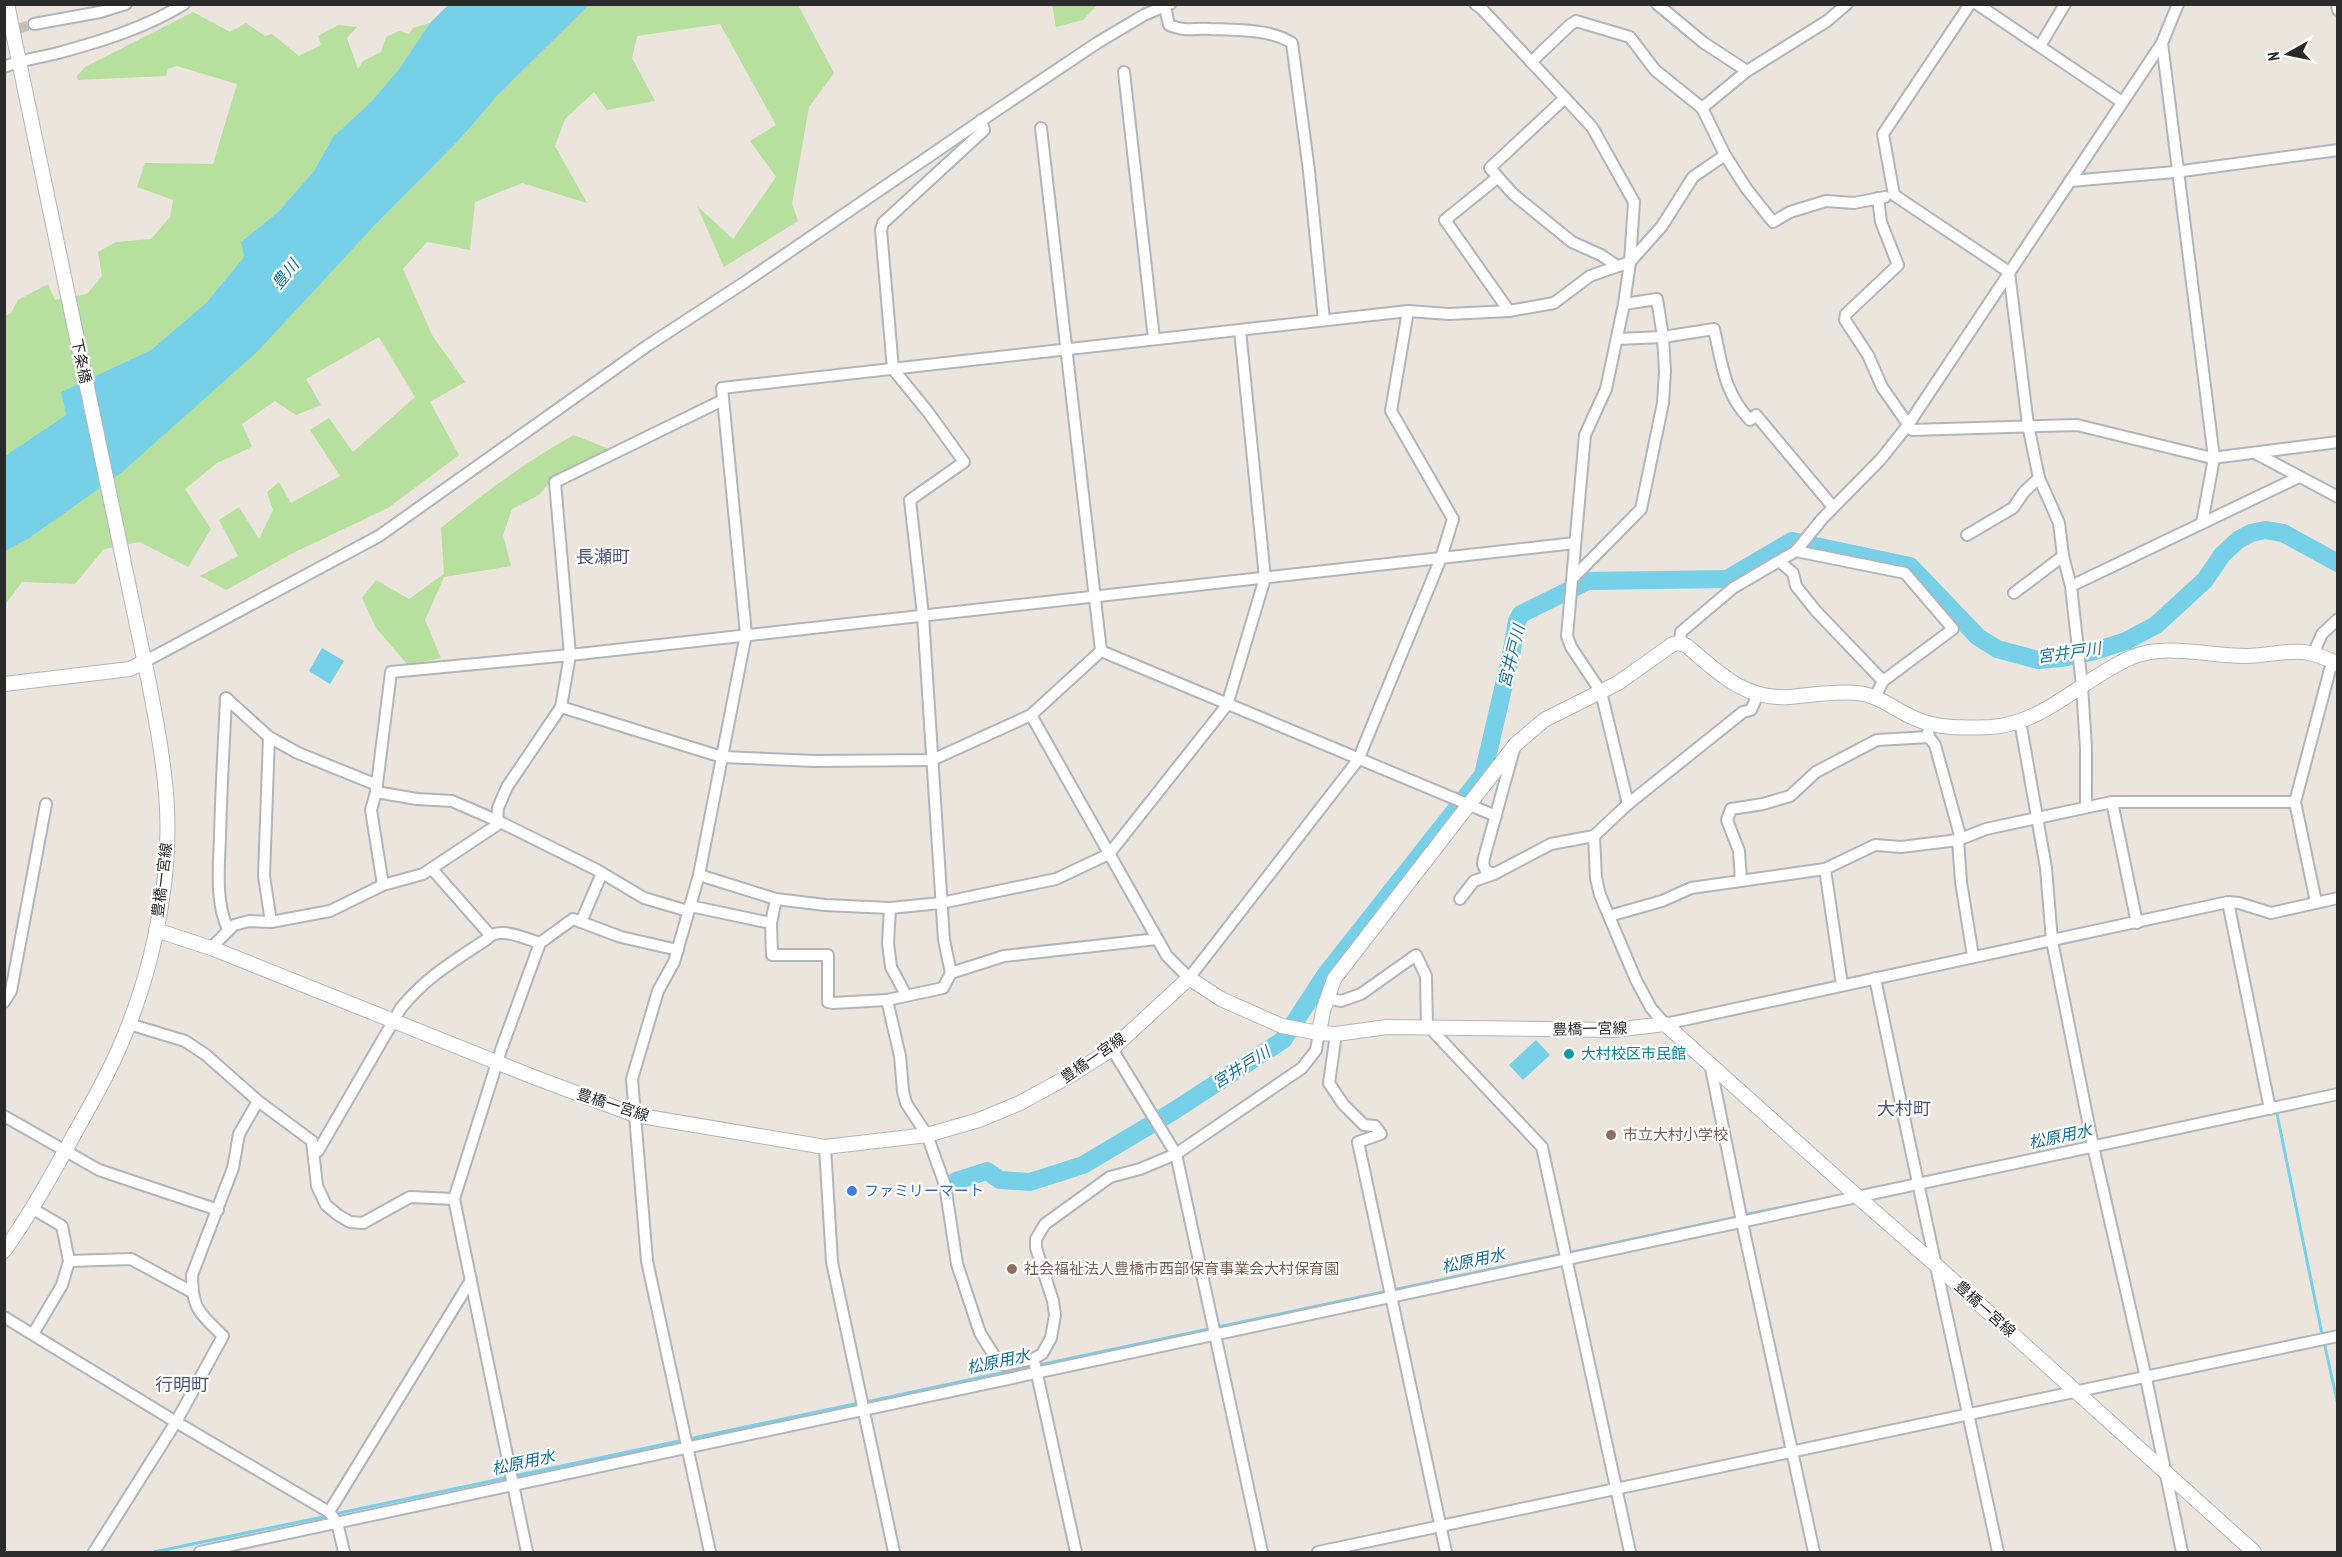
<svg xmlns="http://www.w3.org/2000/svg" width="2342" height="1557" font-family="'PT Sans Narrow','Noto Sans JP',sans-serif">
<rect width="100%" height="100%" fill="#ece5dd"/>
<!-- green -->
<g fill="#b7df9d">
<path d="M589,5H798L834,73L809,107L792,204L798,221L724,267L697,206L733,239L776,177L750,141L776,125L720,24L637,36L632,58L655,101L607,110L594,92L565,119L555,146L587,203L522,183L475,202L470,250L427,242L403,269L432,335L465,382L430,402L459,455L388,508L295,552L226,590L200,576L238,556L219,520L239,507L259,539L273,510L267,492L279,482L291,503L340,476L310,430L329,418L353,452L415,397L379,337L306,379L321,405L296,415L275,401L242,424L252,447L217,463L185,489L211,529L188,567L140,542L104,549L75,584L22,582L5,605V551L28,539L73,506L372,228L461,138L497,96Z"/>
<path d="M1052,5V4L1097,5L1083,20L1056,27Z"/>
<path d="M193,12L230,32L246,23L265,36L272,34L299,56L321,45L318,36L338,25L357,27L347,38L358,69L363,61L381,52L386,37L399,31L409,34L413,28L430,23L399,69L372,101L333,137L314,171L278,212L241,242L244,257L206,303L151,350L61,392L66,415L5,456V316L11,313L18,300L48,284L55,300L87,294L102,276L98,252L116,242L151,239L170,217L173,200L137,187L145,163L213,164L237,84L177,66L168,69L166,76L78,80L77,76L85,67Z"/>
<path d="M574,435L609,449L551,481L539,495L512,509L503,535L511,566L444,577L425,620L441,658L408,665L376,628L362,598L376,580L409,599L444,574L441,528C485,492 524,463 574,435Z"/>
</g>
<!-- water -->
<g fill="#76d0e8">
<path d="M448,5H589L497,96L461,138L372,228L258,351L121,473L28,539L5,551V456L66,415L61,392L151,350L206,303L244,257L241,242L278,212L314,171L333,137L372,101L399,69L430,23Z"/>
<path d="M322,648L344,661L330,684L309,671Z"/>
<path d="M1536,1040L1550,1055L1523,1080L1509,1065Z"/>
</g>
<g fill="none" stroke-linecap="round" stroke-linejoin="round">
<!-- stream -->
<g stroke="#76d0e8" stroke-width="3">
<path d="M2277,1114L2322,1334"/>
<path d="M1920,1178L1981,1165"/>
<path d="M1859,1191L1913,1180"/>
<path d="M1743,1215L1847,1194"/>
<path d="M2324,1342L2338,1405"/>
<path d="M1039,1365L1737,1217"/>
<path d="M866,1402L1033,1366"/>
<path d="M335,1514L859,1403"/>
<path d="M154,1552L328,1516"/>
</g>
<!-- river -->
<path stroke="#76d0e8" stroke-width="18" d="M956,1181L987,1171L1000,1180L1030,1182L1083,1165L1172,1112L1283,1040L1326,974L1483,775L1512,650L1517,621L1521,614L1588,581L1727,579L1792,541L1910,566L1978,637L1997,649L2038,660L2062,658L2095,651L2126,641L2156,625L2205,580L2222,555L2238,540L2251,533L2265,530L2283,533L2338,563"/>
<!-- street-tunnel -->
<path stroke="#c5c0b9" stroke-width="10" stroke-dasharray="10 5" stroke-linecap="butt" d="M4,33L34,24"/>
<!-- street casing -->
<g stroke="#b1b4bd" stroke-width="14">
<g id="street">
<path d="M1167,4L1165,7L1169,25C1185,32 1194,28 1210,29C1236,30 1271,29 1292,43L1309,171L1324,320"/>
<path d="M1475,4L1481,8L1592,127L1634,202L1630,262L1624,304L1606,389L1585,435L1567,636L1571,647L1601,692L1628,804"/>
<path d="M1657,4L1704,43L1747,71"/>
<path d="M1970,4L1883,134L1894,195L2009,272L2028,425L2039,478L2059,523L2063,556L2071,586L2082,686L2086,748V807"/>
<path d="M1977,4L2122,102"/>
<path d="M2337,4L2338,10"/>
<path d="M34,24L100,12L126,4"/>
<path d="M2162,43L2214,458L2202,523"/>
<path d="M2040,46L2065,4"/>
<path d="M1531,62L1570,25L1576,21L1630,37L1655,70L1702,108L1725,155L1746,188L1773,222L1790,212L1826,201L1854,203L1885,197"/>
<path d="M4,67C22,59 40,58 58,53C102,41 145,28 184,4"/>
<path d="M1124,72L1154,339"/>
<path d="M1565,98L1490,168L1513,194L1572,242L1601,255L1617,266"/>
<path d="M1702,108L1747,71L1827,21L1847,4"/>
<path d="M1497,178L1445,220L1509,311L1554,303L1590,276L1630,262L1662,226L1693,177L1725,155"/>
<path d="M2070,181L2175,172L2338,150"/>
<path d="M1878,198L1881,222L1898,265L1846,314L1845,320L1868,355L1882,387L1912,430L2077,425L2212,458L2338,442"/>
<path d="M1617,339L1663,337L1714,329C1722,364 1724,393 1750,420L1756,415L1833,507"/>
<path d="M2255,453L2338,497"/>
<path d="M1967,535L2013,508L2024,492L2039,478"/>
<path d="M1796,551L1905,573L1953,629L1883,681L1875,697"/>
<path d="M1780,562L1793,573L1796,586L1816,611L1883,681"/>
<path d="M1573,578L1641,509L1663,403L1665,371L1663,337L1657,299L1624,304"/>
<path d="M2071,586L2299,477"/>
<path d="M2014,593L2063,556"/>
<path d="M1680,643L1681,632L1733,588L1796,551L1822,519L1881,459L1908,425L2162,43L2178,4"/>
<path d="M1101,651L1496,816"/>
<path d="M2313,654L2322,634L2338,619"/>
<path d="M144,662L379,536L647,346L745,282L988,116L1097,43L1144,15L1170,4"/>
<path d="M561,707L722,757L815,761L932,760L1031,715L1101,651L1041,128"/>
<path d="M1031,715L1167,956L1189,978L1358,760L1441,558L1453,519L1391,411L1408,311"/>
<path d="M2020,721L2046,868L2052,941L2093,1146L2146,1378L2182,1552"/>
<path d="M1928,732L1929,737L1935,745L1961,839"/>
<path d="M269,737L264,876L271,922"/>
<path d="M376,792L417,799L452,801L498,821L597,870L644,898L688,911"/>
<path d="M2112,802L2137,923"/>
<path d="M1594,836L1596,878L1600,895L1636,980L1651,1008L1665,1024L2228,902L2239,903L2271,913L2338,898"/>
<path d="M1958,840L1961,882L1973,956"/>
<path d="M432,869L490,935"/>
<path d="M1825,869L1842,985"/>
<path d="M1494,874L1486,871L1483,864L1484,858L1514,749"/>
<path d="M699,875L776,899L825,905L890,908L941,903L1056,879L1109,854L1227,705L1265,578L1240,330"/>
<path d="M1741,881L1739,851L1727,820L1731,809L1763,804L1790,796L1816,772L1877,740L1929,737"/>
<path d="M383,885L371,810L376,792L391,672L570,655L1575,543"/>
<path d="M776,899L771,923L772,955H828V1002L833,1003L887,1000L943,988L951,973L1004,956L1157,939"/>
<path d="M1460,899L1474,881L1494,874L1551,844L1594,836L1628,804L1743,712L1751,710L1758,694"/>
<path d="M2228,902L2270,1109"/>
<path d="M2316,902L2295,802L2332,662"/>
<path d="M690,906L771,923"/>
<path d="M890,908L888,943L891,967L906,995"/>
<path d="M1609,916L1662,901L1691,888L1825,869L1875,845L1901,847L1958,840L1986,829L2112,802H2295"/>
<path d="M581,922L602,873"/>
<path d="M228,929C215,903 219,865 220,837C221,790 224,744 226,698L269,737L298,753L377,785"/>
<path d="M214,949L216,943L234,925L249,921L271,922L330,911L383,885L423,874L497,825L498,808L507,787L561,707L570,655L555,482L723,400"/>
<path d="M951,973L944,940L923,615L910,500L964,462L928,412L893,369L881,230L883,223L984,130L981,120"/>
<path d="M1875,978C1914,1170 1957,1361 1998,1552"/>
<path d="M1326,998L1341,1001L1361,994L1416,955L1426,976L1427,1028"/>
<path d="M887,1000L900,1056L903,1091L906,1103L927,1135L945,1185L957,1264L980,1333L995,1357L1004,1365L1033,1359L1042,1354L1051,1338L1055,1315L1053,1301L1036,1248V1239L1045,1224L1110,1177L1140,1169L1176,1154L1302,1068L1316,1050L1319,1033"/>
<path d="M4,1002L11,991L46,804"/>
<path d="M129,1024L185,1041L206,1055L258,1101L312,1141L317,1186L326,1205L338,1215L350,1222L363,1223L410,1197L454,1199"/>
<path d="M1430,1028L1542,1147L1630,1552"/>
<path d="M1336,1034L1329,1083L1343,1104L1364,1125L1375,1126L1381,1134L1358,1142L1446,1552"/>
<path d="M1112,1049L1176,1154L1262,1552"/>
<path d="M1710,1063L1742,1222L1814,1552"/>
<path d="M4,1116L99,1170L218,1210"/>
<path d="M825,1147L832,1262L894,1552"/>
<path d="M314,1152L318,1151L401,1008C426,977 454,961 487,939C498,925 526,939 540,943"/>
<path d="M69,1261L131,1259L192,1292"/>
<path d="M4,1317L176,1422L329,1512L337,1522L344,1552"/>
<path d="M33,1334L62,1285L69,1261L62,1226L33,1209"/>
<path d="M1035,1365L1076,1552"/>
<path d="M329,1512L471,1280"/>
<path d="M94,1552L176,1422L223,1336C200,1313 192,1310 192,1275L233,1168L239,1134L258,1101"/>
<path d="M200,1552L2338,1094"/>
<path d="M527,1552L454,1199L501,1050L540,943L573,919L621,937L678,950"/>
<path d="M710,1552L647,1261L632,1079L658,991L674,962L699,875L746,634L722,388L1408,311L1449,314L1509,311"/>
<path d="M1318,1552L2338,1336"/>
</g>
</g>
<!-- secondary casing -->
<g stroke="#b1b4bd" stroke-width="16">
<g id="secondary">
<path d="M4,684L130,669L144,662"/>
<path d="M156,930L214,949L531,1076L635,1115L825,1147L927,1135L979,1120L1020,1103L1071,1075L1112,1049L1189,978L1221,999L1282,1026L1319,1033L1336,1034L1387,1027L1614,1030L1665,1024L1858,1197L1937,1266L2254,1552"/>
<path d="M1319,1033L1323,1011L1334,979L1515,745L1544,720L1618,683L1673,644L1680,643L1687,646C1718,673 1745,700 1789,697C1812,695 1834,691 1857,693C1879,695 1895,710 1914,718C1937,729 1966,728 1991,727C2046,723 2083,678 2132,657C2167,643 2208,656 2245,656C2264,656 2284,650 2304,652C2315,654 2327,658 2338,664"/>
<path d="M4,1251C30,1215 51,1177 72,1138C88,1110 104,1082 117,1053C150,980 171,889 167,809C165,767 157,725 149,683L7,4"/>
</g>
</g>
<!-- street -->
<use href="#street" stroke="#fff" stroke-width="10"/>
<!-- secondary -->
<use href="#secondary" stroke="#fff" stroke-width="14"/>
</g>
<!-- markers -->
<circle fill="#0f9aa8" stroke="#fff" stroke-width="2" cx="1569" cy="1054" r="6"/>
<g fill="#8d6e63" stroke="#fff" stroke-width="2">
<circle cx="1611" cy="1135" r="6"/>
<circle cx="1012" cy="1269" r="6"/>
</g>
<circle fill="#3f7fe0" stroke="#fff" stroke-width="2" cx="852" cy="1191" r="6"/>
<g text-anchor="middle" stroke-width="4.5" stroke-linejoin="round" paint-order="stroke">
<!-- street labels -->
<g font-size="15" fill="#2a2a2a" stroke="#fff">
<text transform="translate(81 361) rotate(78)" y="5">下条橋</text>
<text transform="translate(162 880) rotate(-83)" y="5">豊橋一宮線</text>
<text transform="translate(1590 1029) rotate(-1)" y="5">豊橋一宮線</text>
<text transform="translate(1093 1058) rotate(-35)" y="5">豊橋一宮線</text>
<text transform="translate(613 1105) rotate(18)" y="5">豊橋一宮線</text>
<text transform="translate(1985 1309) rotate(42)" y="5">豊橋一宮線</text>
</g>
<!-- culture labels -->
<g font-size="15" fill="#0d838f" stroke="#fff" text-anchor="start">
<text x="1581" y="1059">大村校区市民館</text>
</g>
<!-- education labels -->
<g font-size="15" fill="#785e54" stroke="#fff" text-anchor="start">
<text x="1623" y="1140">市立大村小学校</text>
<text x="1024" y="1274">社会福祉法人豊橋市西部保育事業会大村保育園</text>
</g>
<!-- shop labels -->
<g font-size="15" fill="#366cbe" stroke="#fff" text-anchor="start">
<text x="864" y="1196">ファミリーマート</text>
</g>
<!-- water labels -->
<g font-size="16" font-style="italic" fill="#156f94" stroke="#fff">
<text transform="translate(285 274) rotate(-51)" y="6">豊川</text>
<text transform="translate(2069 652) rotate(-8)" y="6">宮井戸川</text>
<text transform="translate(1511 656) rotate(-76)" y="6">宮井戸川</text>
<text transform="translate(1241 1067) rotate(-32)" y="6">宮井戸川</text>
<text transform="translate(2060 1136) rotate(-12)" y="6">松原用水</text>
<text transform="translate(1473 1260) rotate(-12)" y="6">松原用水</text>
<text transform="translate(998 1361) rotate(-12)" y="6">松原用水</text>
<text transform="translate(523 1462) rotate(-12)" y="6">松原用水</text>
</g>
<!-- quarter labels -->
<g font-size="18" fill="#4d5779" stroke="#fff">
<text x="603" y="563">長瀬町</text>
<text x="1904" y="1115">大村町</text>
<text x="182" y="1391">行明町</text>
</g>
</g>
<!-- border -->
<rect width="2342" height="1557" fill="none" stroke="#2a2a2a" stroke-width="12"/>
<!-- north arrow -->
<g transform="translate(2288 54) rotate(261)" stroke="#ffffff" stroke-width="4.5" paint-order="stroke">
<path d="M0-4.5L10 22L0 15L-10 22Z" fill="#2a2a2a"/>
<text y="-9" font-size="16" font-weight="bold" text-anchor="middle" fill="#2a2a2a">N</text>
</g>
</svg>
